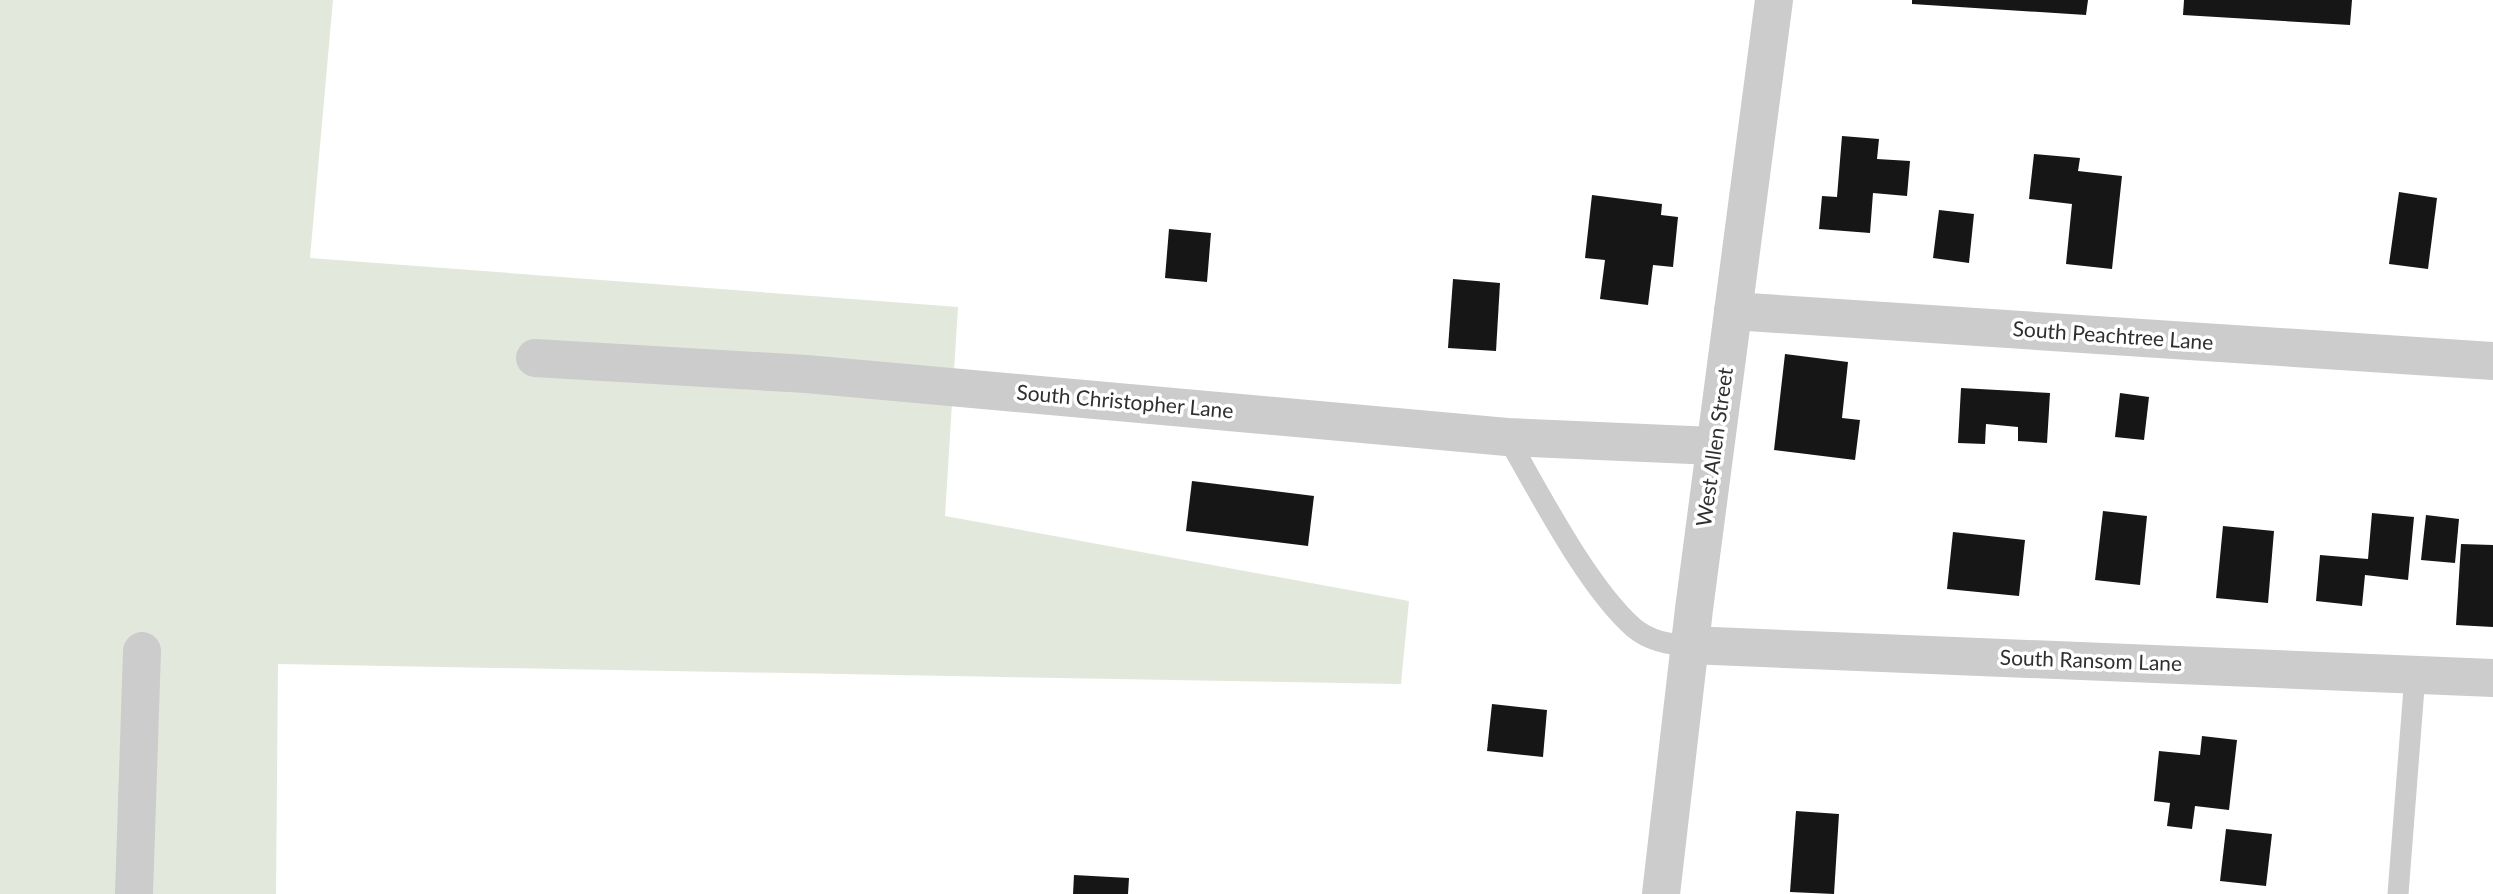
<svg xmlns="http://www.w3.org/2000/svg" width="2493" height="894" font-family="Lato,sans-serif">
<rect width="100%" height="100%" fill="#fff"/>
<!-- green -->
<path fill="#e3e8dc" d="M0,0H333L310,258L958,307L945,516L1409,601L1401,684L278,664L276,894H0Z"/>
<!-- building -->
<g fill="#161616">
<path d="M1912,0H2088L2086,15L1912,4Z"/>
<path d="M2184,0H2352L2350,25L2183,15Z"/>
<path d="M1842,136L1879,139L1877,159L1910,161L1907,196L1873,193L1870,233L1819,229L1822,196L1837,197Z"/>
<path d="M2034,154L2080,158L2078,171L2122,176L2112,269L2066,264L2072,204L2029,199Z"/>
<path d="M2399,192L2437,198L2428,269L2389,264Z"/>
<path d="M1592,195L1662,204L1661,215L1678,217L1673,267L1653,265L1648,305L1600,299L1605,260L1585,258Z"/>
<path d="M1939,210L1974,214L1969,263L1933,258Z"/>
<path d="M1169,229L1211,233L1207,282L1165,278Z"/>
<path d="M1453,279L1500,283L1496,351L1448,348Z"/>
<path d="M1785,354L1848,362L1842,418L1860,420L1855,460L1774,450Z"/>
<path d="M1961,388L2050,393L2047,443L2018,441V427L1986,424L1985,444L1958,443Z"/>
<path d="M2120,393L2149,397L2144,440L2115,437Z"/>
<path d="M1192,481L1314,496L1308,546L1186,531Z"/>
<path d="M2103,511L2147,516L2140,585L2095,580Z"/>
<path d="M2372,513L2414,517L2408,580L2365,575L2362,606L2316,601L2320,555L2368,559Z"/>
<path d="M2426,515L2459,519L2455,563L2421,560Z"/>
<path d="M2223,526L2274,531L2268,603L2216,598Z"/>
<path d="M1953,532L2025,540L2019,596L1947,589Z"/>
<path d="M2461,544L2493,545V627L2456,625Z"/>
<path d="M1492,704L1547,710L1543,757L1487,751Z"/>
<path d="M2202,736L2237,740L2229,810L2195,806L2192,829L2167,826L2170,803L2154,801L2159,751L2200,755Z"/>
<path d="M1796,811L1839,814L1834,894L1790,892Z"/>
<path d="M2226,829L2272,834L2266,886L2220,881Z"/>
<path d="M1074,875L1129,878L1128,894H1073Z"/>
</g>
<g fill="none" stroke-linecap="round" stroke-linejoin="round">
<!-- service -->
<g stroke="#ccc" stroke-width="21">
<path d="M1507,437C1539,492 1587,587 1634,628C1650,641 1669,645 1689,645"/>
<path d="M2398,894L2415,675"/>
</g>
<!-- minor -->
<g stroke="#ccc" stroke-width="38">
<path d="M1733,311L2493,361"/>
<path d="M535,358L806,374L1507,437L1714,446"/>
<path d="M1689,645L2493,678"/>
<path d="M134,894L142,651"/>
</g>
<!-- tertiary -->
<path stroke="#ccc" stroke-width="38" d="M1661,894L1694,609L1774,0"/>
</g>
<g text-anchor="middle" stroke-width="7" stroke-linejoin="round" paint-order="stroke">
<!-- street labels -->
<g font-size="21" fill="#2f2f2f" stroke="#fff">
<text transform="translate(2113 336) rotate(4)" y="7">South Peachtree Lane</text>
<text transform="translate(1125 402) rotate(5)" y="7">South Christopher Lane</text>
<text transform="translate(1715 447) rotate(-82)" y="7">West Allen Street</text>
<text transform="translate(2091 661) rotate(2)" y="7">South Ransom Lane</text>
</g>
</g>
</svg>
